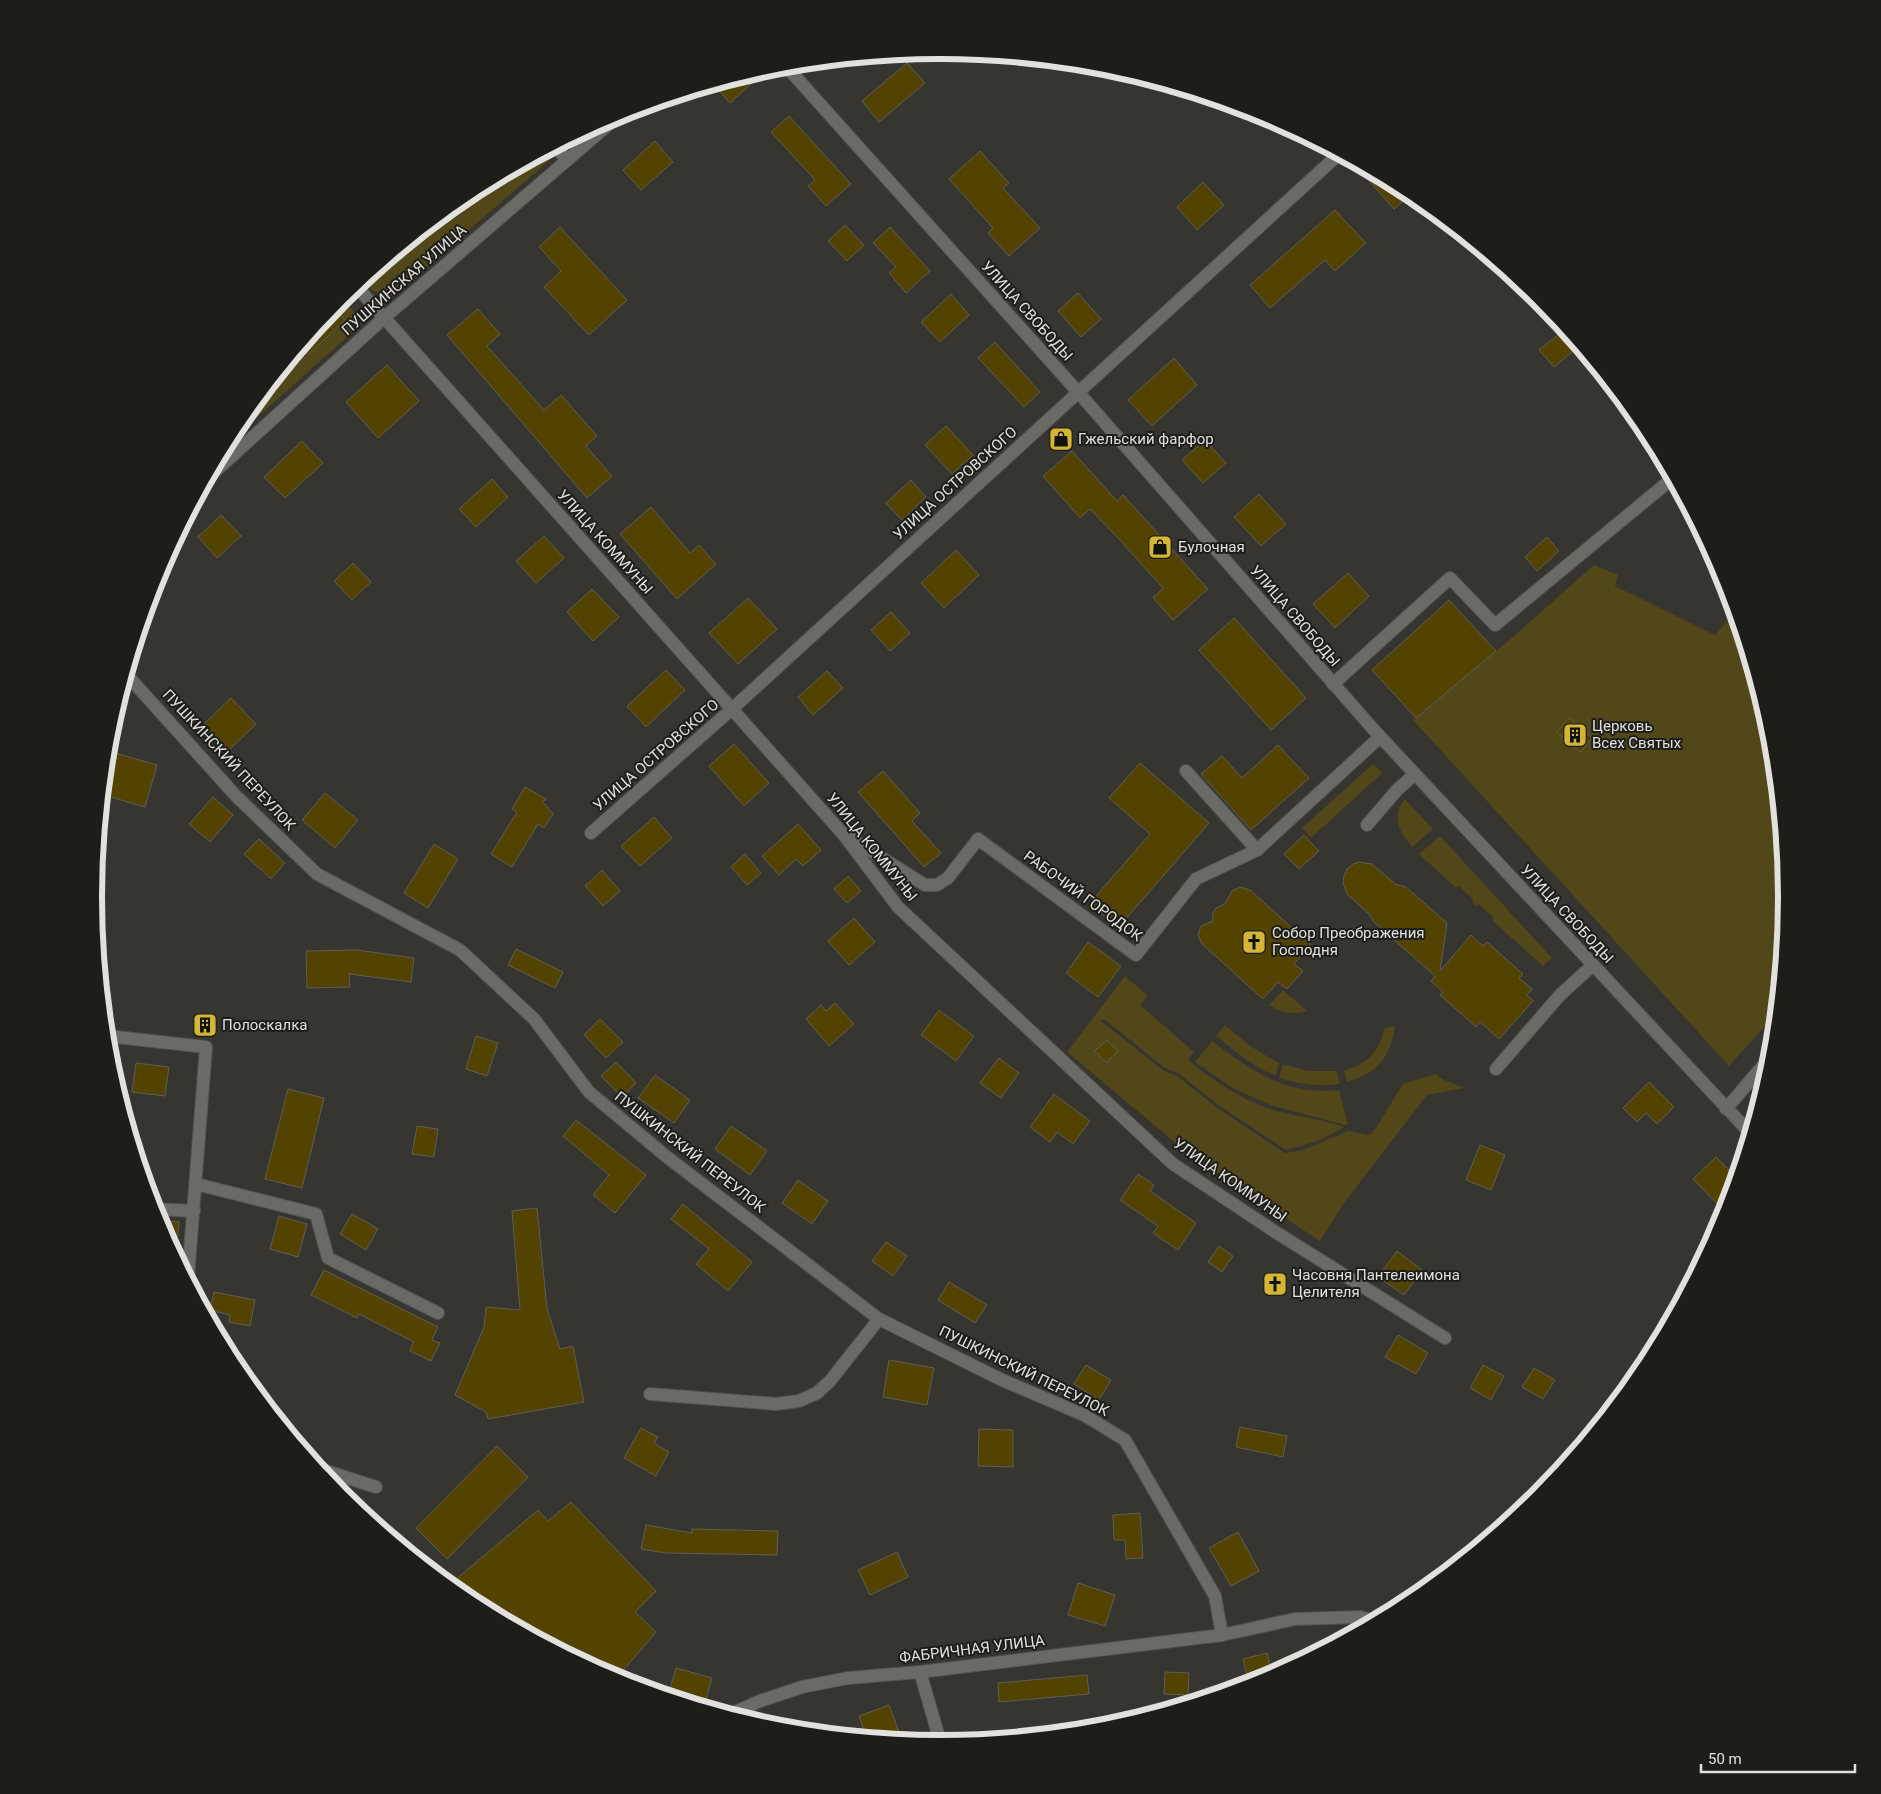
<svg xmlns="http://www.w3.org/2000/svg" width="1881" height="1794" font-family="Roboto,sans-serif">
<rect width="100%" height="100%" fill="#363530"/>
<!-- green -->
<g fill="#524718">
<path d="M551,150L556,155L392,296C377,297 372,290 363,280L379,268L384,273L479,188Z"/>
<path d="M342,298C351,308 361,315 355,330L226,445C254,394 303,360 345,321L334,308Z"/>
<path d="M1594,565L1618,575L1615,586L1715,635L1735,612L1771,732L1787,897L1776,1014L1729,1066L1413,720L1513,637Z"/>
<path d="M1373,764L1382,773L1311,838L1302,828Z"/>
<path d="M1405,799L1433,829L1412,847C1399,832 1391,816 1405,799Z"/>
<path d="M1440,836L1552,958L1543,966L1492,920L1494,918L1479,904L1477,906L1472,902L1473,899L1459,886L1456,888L1419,854Z"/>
<path d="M1125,976L1148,996L1140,1005L1194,1052L1188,1060C1214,1081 1244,1102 1277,1111C1299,1117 1323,1119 1344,1127L1321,1140L1286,1150L1218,1105L1178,1073L1165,1068L1104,1019L1101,1021L1163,1070L1177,1076L1216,1107L1285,1153L1303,1150L1348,1131L1370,1135L1376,1128L1401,1087L1405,1083L1436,1074L1442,1079L1464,1088L1427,1095L1344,1203L1320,1241L1190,1155L1067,1052Z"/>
<path d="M1283,990L1307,1011C1293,1015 1281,1013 1269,1005Z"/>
<path d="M1225,1025L1250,1046L1279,1063L1276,1076C1253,1067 1235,1051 1216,1036Z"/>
<path d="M1395,1026C1390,1058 1378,1073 1347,1082L1344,1070C1367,1065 1380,1051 1384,1028Z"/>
<path d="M1212,1041C1254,1072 1284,1095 1339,1090L1348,1124L1345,1125L1270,1105L1231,1087L1195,1062Z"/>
<path d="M1283,1064L1308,1071H1337L1340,1084C1318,1087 1300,1084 1279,1078Z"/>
</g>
<!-- building -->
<g fill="#524400" stroke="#5e5d57">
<path d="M907,63L925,83L879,122L862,101Z"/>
<path d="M767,69L730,103L714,85L732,79Z"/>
<path d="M789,116L851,184L826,206L808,186L815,180L771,132Z"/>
<path d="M655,141L673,162L641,190L623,170Z"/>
<path d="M980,151L1009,183L1003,188L1040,228L1009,256L988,233L993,228L949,179Z"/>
<path d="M1356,163L1411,193H1412L1394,209L1355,165Z"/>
<path d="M1203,182L1224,205L1197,230L1177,207Z"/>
<path d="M1335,210L1366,243L1335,271L1325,260L1270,308L1250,285Z"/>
<path d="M845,225L864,245L847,261L828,241Z"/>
<path d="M560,227L627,300L589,335L544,287L561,271L539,247Z"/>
<path d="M890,227L930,271L906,293L889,273L896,267L873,243Z"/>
<path d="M1078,293L1101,319L1081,337L1058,311Z"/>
<path d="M951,294L969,315L940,342L921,322Z"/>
<path d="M334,308L345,320L308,355L301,348Z"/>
<path d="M478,309L500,334L487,346L544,410L561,395L597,436L586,446L612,476L587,498L447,335Z"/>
<path d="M1565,329L1579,346L1554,367L1539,350Z"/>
<path d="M995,342L1040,392L1024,407L978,358Z"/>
<path d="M1174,358L1197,385L1152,426L1128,400Z"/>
<path d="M387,365L419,401L378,438L346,402Z"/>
<path d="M946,426L973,455L952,474L925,445Z"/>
<path d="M1205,440L1226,463L1203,483L1182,460Z"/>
<path d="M302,441L323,463L285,498L264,477Z"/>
<path d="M1072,451L1117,501L1123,495L1208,589L1173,620L1153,598L1163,588L1118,538L1090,509L1080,518L1043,476Z"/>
<path d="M492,479L508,497L476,527L459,509Z"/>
<path d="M911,480L926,497L902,520L886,503Z"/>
<path d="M1259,494L1286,524L1261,546L1234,517Z"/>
<path d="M651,507L690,553L699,545L716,564L677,599L620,534Z"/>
<path d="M221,515L241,536L217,558L198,537Z"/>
<path d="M544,536L564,558L536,583L516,561Z"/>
<path d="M1547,537L1559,551L1537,571L1525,557Z"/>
<path d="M956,550L979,575L944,608L921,583Z"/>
<path d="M353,563L371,582L352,600L334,581Z"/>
<path d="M1348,573L1369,596L1335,628L1313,604Z"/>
<path d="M592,589L619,617L593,641L567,612Z"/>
<path d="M748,598L777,629L738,664L709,633Z"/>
<path d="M1449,600L1496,651L1416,718L1372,670Z"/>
<path d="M891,612L910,633L890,651L871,630Z"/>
<path d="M1234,618L1306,698L1271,730L1199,650Z"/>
<path d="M666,670L685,690L646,727L627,706Z"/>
<path d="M827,671L843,688L813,715L798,697Z"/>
<path d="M231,698L256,724L229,750L204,724Z"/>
<path d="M1569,718L1592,738L1580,752L1557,732Z"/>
<path d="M734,744L769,783L744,806L709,766Z"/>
<path d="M1278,745L1309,778L1251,830L1201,774L1222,756L1242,778Z"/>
<path d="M108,751L157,765L145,807L104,795Z"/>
<path d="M1140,763L1209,823L1118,928L1090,903L1150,834L1109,798Z"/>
<path d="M883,771L920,813L912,821L941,853L924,867L858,792Z"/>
<path d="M525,787L546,799L543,802L553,814L544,828L538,824L512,867L491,854L517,812L512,809Z"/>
<path d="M325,793L358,820L335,848L302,820Z"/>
<path d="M213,797L233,815L210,842L189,824Z"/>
<path d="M654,817L672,838L640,866L621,846Z"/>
<path d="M798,824L821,850L803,866L796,859L779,875L762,856Z"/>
<path d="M1304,835L1319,851L1299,869L1284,854Z"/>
<path d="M259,839L285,863L271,879L244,854Z"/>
<path d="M434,844L458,859L428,908L404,893Z"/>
<path d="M745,854L761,873L747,885L731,867Z"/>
<path d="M1359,862L1372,864L1395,884L1406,887L1447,923L1440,971L1471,935L1483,946L1487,942L1523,974L1519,978L1532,989L1527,995L1533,1001L1499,1039L1480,1022L1476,1027L1440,995L1443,992L1431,981L1435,976L1374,922L1369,914L1347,894L1343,883L1344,876L1347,869L1353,864Z"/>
<path d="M602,870L620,891L603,906L585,886Z"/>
<path d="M848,876L861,891L847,903L834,889Z"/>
<path d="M1240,887L1250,890L1311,945L1294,964L1303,971L1287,989L1278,982L1263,999L1202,944L1198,935L1201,926L1213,921V913L1216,908L1225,904L1232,891Z"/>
<path d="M854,918L875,942L849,965L828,941Z"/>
<path d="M1088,942L1121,966L1098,997L1066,973Z"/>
<path d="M516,949L563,972L555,988L508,965Z"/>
<path d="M357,950L414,958L411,982L349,974L350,987L307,988L306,951Z"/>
<path d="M835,1003L854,1024L829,1046L806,1019L821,1005L826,1011Z"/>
<path d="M939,1010L974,1036L956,1061L921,1035Z"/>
<path d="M600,1019L623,1042L606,1058L584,1035Z"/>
<path d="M476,1036L498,1043L487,1076L466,1069Z"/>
<path d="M1107,1040L1118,1051L1106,1063L1095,1051Z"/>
<path d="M999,1058L1019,1073L1001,1098L980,1083Z"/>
<path d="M616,1062L636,1083L622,1097L601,1076Z"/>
<path d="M136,1063L169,1067L165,1096L132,1092Z"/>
<path d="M655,1075L690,1100L674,1123L638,1098Z"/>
<path d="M1649,1082L1674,1107L1657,1124L1646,1113L1637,1122L1623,1108Z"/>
<path d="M288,1089L324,1098L302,1188L265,1179Z"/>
<path d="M1054,1094L1090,1121L1073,1144L1057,1132L1050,1142L1030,1127Z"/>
<path d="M576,1120L646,1175L615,1213L593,1195L609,1175L563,1136Z"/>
<path d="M417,1126L438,1129L434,1157L412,1154Z"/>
<path d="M731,1126L767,1151L750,1175L715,1149Z"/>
<path d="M1480,1145L1505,1155L1491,1190L1466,1180Z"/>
<path d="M1716,1157L1736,1177L1726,1213L1693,1179Z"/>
<path d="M1138,1174L1154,1185L1150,1191L1196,1223L1178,1250L1153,1233L1158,1226L1120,1200Z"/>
<path d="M798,1180L828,1201L812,1224L782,1203Z"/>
<path d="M683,1204L752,1262L728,1291L696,1264L709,1249L671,1219Z"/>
<path d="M537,1208L547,1309L560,1349L573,1346L584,1402L488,1419L486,1412L455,1395L484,1327L486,1307L520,1310L512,1211Z"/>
<path d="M352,1214L378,1229L366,1250L340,1234Z"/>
<path d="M279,1216L307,1224L298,1257L270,1249Z"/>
<path d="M158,1220L179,1222L176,1255L158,1221Z"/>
<path d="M886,1242L907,1256L893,1276L872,1261Z"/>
<path d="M1219,1246L1233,1256L1222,1272L1208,1262Z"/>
<path d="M1397,1251L1422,1270L1404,1295L1378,1277Z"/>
<path d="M324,1270L438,1327L432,1340L440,1343L431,1361L410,1351L414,1342L359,1314L357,1318L311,1295Z"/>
<path d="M1275,1272L1287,1284L1275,1296L1263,1284Z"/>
<path d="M949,1282L987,1305L975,1323L938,1300Z"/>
<path d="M214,1292L255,1300L250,1326L229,1322L230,1315L210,1310Z"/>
<path d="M1398,1335L1428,1353L1416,1374L1385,1357Z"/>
<path d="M889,1360L934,1368L927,1405L883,1397Z"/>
<path d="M1086,1365L1111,1380L1099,1400L1074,1384Z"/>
<path d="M1483,1365L1504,1376L1491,1400L1470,1388Z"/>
<path d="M1534,1368L1555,1380L1543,1399L1522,1387Z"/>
<path d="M1240,1427L1287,1436L1283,1457L1236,1447Z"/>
<path d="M641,1428L658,1437L654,1443L669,1452L656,1476L624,1458Z"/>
<path d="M979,1429L1013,1430V1467L978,1466Z"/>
<path d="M497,1446L528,1477L447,1559L416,1528Z"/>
<path d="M571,1502L656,1591L635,1612L656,1632L616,1679L517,1626L507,1616L504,1619L470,1601L454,1588V1581L538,1510L548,1521Z"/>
<path d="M1140,1513L1143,1558L1126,1559L1125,1540H1114L1113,1515Z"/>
<path d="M646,1525L692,1533V1529L778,1531L777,1555L665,1553L641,1549Z"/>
<path d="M1238,1532L1259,1571L1231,1586L1209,1548Z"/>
<path d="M897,1552L908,1577L870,1595L858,1570Z"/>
<path d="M1078,1583L1115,1595L1105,1626L1068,1615Z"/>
<path d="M1267,1653L1272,1675L1249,1684L1243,1659Z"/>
<path d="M676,1668L712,1678L706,1699L670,1689Z"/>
<path d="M1165,1672L1189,1673L1188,1695L1164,1694Z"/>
<path d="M1087,1675L1089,1694L999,1702L998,1683Z"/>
<path d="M889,1705L902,1740L866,1737L859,1716Z"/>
</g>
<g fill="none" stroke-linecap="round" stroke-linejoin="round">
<!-- minor casing -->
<g stroke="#52514c" stroke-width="14">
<g id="minor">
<path d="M785,65L1078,392L1374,730L1750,1133"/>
<path d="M556,147L567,160"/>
<path d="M356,286L843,834L898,907L1173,1164L1277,1233L1445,1338"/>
<path d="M210,476L385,317L622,113"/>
<path d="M127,675L236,796L317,874L460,950L534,1019L589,1092L667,1157L879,1319L1002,1380L1084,1415L1125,1440L1215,1596L1222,1635"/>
<path d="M1333,684L1450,578L1495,625L1673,478"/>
<path d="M1186,771L1257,850"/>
<path d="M1367,825L1397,790L1415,774"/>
<path d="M591,833L732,709L1339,154"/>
<path d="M850,838L925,885H937L948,878L978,839L1136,955L1196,879L1257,850L1380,737"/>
<path d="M107,1036L206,1047L188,1277"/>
<path d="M1496,1069L1560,995L1593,965"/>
<path d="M1726,1109L1772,1055"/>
<path d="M196,1184L316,1214L328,1258L438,1313"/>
<path d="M154,1209L194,1211"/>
<path d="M650,1394L776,1404L799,1401L817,1393L830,1381L879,1319"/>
<path d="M320,1469L376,1487"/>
<path d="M920,1672L941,1744"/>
<path d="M731,1714L760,1701L802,1687L848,1678L920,1672L1222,1635L1295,1619L1360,1617L1374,1621"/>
</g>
</g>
<!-- minor -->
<use href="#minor" stroke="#6a6a67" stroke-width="12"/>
</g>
<!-- icons -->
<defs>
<g id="shop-square" transform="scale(1.25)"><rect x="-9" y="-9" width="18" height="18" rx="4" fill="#d3b635" stroke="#1d1d1a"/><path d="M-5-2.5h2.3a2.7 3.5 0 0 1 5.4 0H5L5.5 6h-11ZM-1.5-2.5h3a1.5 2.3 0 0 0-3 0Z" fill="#111"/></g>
<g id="building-square" transform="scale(1.25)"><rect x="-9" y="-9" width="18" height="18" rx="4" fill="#d3b635" stroke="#1d1d1a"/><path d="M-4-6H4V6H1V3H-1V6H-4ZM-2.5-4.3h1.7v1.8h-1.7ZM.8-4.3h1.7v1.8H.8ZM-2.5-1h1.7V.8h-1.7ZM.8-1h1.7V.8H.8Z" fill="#111"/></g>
<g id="church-square" transform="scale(1.25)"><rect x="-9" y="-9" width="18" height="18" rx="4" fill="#d3b635" stroke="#1d1d1a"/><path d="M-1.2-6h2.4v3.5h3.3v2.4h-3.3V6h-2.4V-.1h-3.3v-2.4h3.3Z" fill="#111"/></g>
</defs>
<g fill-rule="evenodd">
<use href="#shop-square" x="1061" y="439"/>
<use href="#shop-square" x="1160" y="547"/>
<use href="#building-square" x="1575" y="735"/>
<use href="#church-square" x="1254" y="942"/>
<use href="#building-square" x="205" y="1025"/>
<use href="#church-square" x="1275" y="1284"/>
</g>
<g text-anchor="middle" stroke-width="4" stroke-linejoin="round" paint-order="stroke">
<!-- street labels -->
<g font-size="15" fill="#e2e1de" stroke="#1d1d1a">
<text transform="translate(404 280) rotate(-41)" y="5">ПУШКИНСКАЯ УЛИЦА</text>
<text transform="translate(1027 311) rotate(48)" y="5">УЛИЦА СВОБОДЫ</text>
<text transform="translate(955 483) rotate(-42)" y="5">УЛИЦА ОСТРОВСКОГО</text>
<text transform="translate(605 542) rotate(48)" y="5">УЛИЦА КОММУНЫ</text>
<text transform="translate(1295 616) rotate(49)" y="5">УЛИЦА СВОБОДЫ</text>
<text transform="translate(656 755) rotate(-41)" y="5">УЛИЦА ОСТРОВСКОГО</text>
<text transform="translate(229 760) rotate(47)" y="5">ПУШКИНСКИЙ ПЕРЕУЛОК</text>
<text transform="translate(872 847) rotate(51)" y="5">УЛИЦА КОММУНЫ</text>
<text transform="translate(1083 896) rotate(36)" y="5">РАБОЧИЙ ГОРОДОК</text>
<text transform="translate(1567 914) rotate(47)" y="5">УЛИЦА СВОБОДЫ</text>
<text transform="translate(690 1152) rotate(38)" y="5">ПУШКИНСКИЙ ПЕРЕУЛОК</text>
<text transform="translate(1230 1180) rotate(35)" y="5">УЛИЦА КОММУНЫ</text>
<text transform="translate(1024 1371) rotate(26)" y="5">ПУШКИНСКИЙ ПЕРЕУЛОК</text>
<text transform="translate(972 1649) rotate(-7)" y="5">ФАБРИЧНАЯ УЛИЦА</text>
</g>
<!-- poi labels -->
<g font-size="15" fill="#e2e1de" stroke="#1d1d1a" text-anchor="start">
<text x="1078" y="444">Гжельский фарфор</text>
<text x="1178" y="552">Булочная</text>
<text x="1592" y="731">Церковь<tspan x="1592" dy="17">Всех Святых</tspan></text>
<text x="1272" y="938">Собор Преображения<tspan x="1272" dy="17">Господня</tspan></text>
<text x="222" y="1030">Полоскалка</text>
<text x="1292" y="1280">Часовня Пантелеимона<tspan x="1292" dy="17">Целителя</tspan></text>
</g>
</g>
<!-- crop -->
<path d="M0 0H1881V1794H0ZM102 897a838 838 0 1 1 1676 0a838 838 0 1 1-1676 0Z" fill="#1d1d1a" fill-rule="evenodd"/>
<path fill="none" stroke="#e2e1de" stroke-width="6" d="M102 897a838 838 0 1 1 1676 0a838 838 0 1 1-1676 0Z"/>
<!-- scale -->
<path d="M1701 1764v8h154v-8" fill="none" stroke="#e2e1de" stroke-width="2.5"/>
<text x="1708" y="1764" font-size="15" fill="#e2e1de" stroke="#1d1d1a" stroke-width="4" paint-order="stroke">50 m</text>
</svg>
